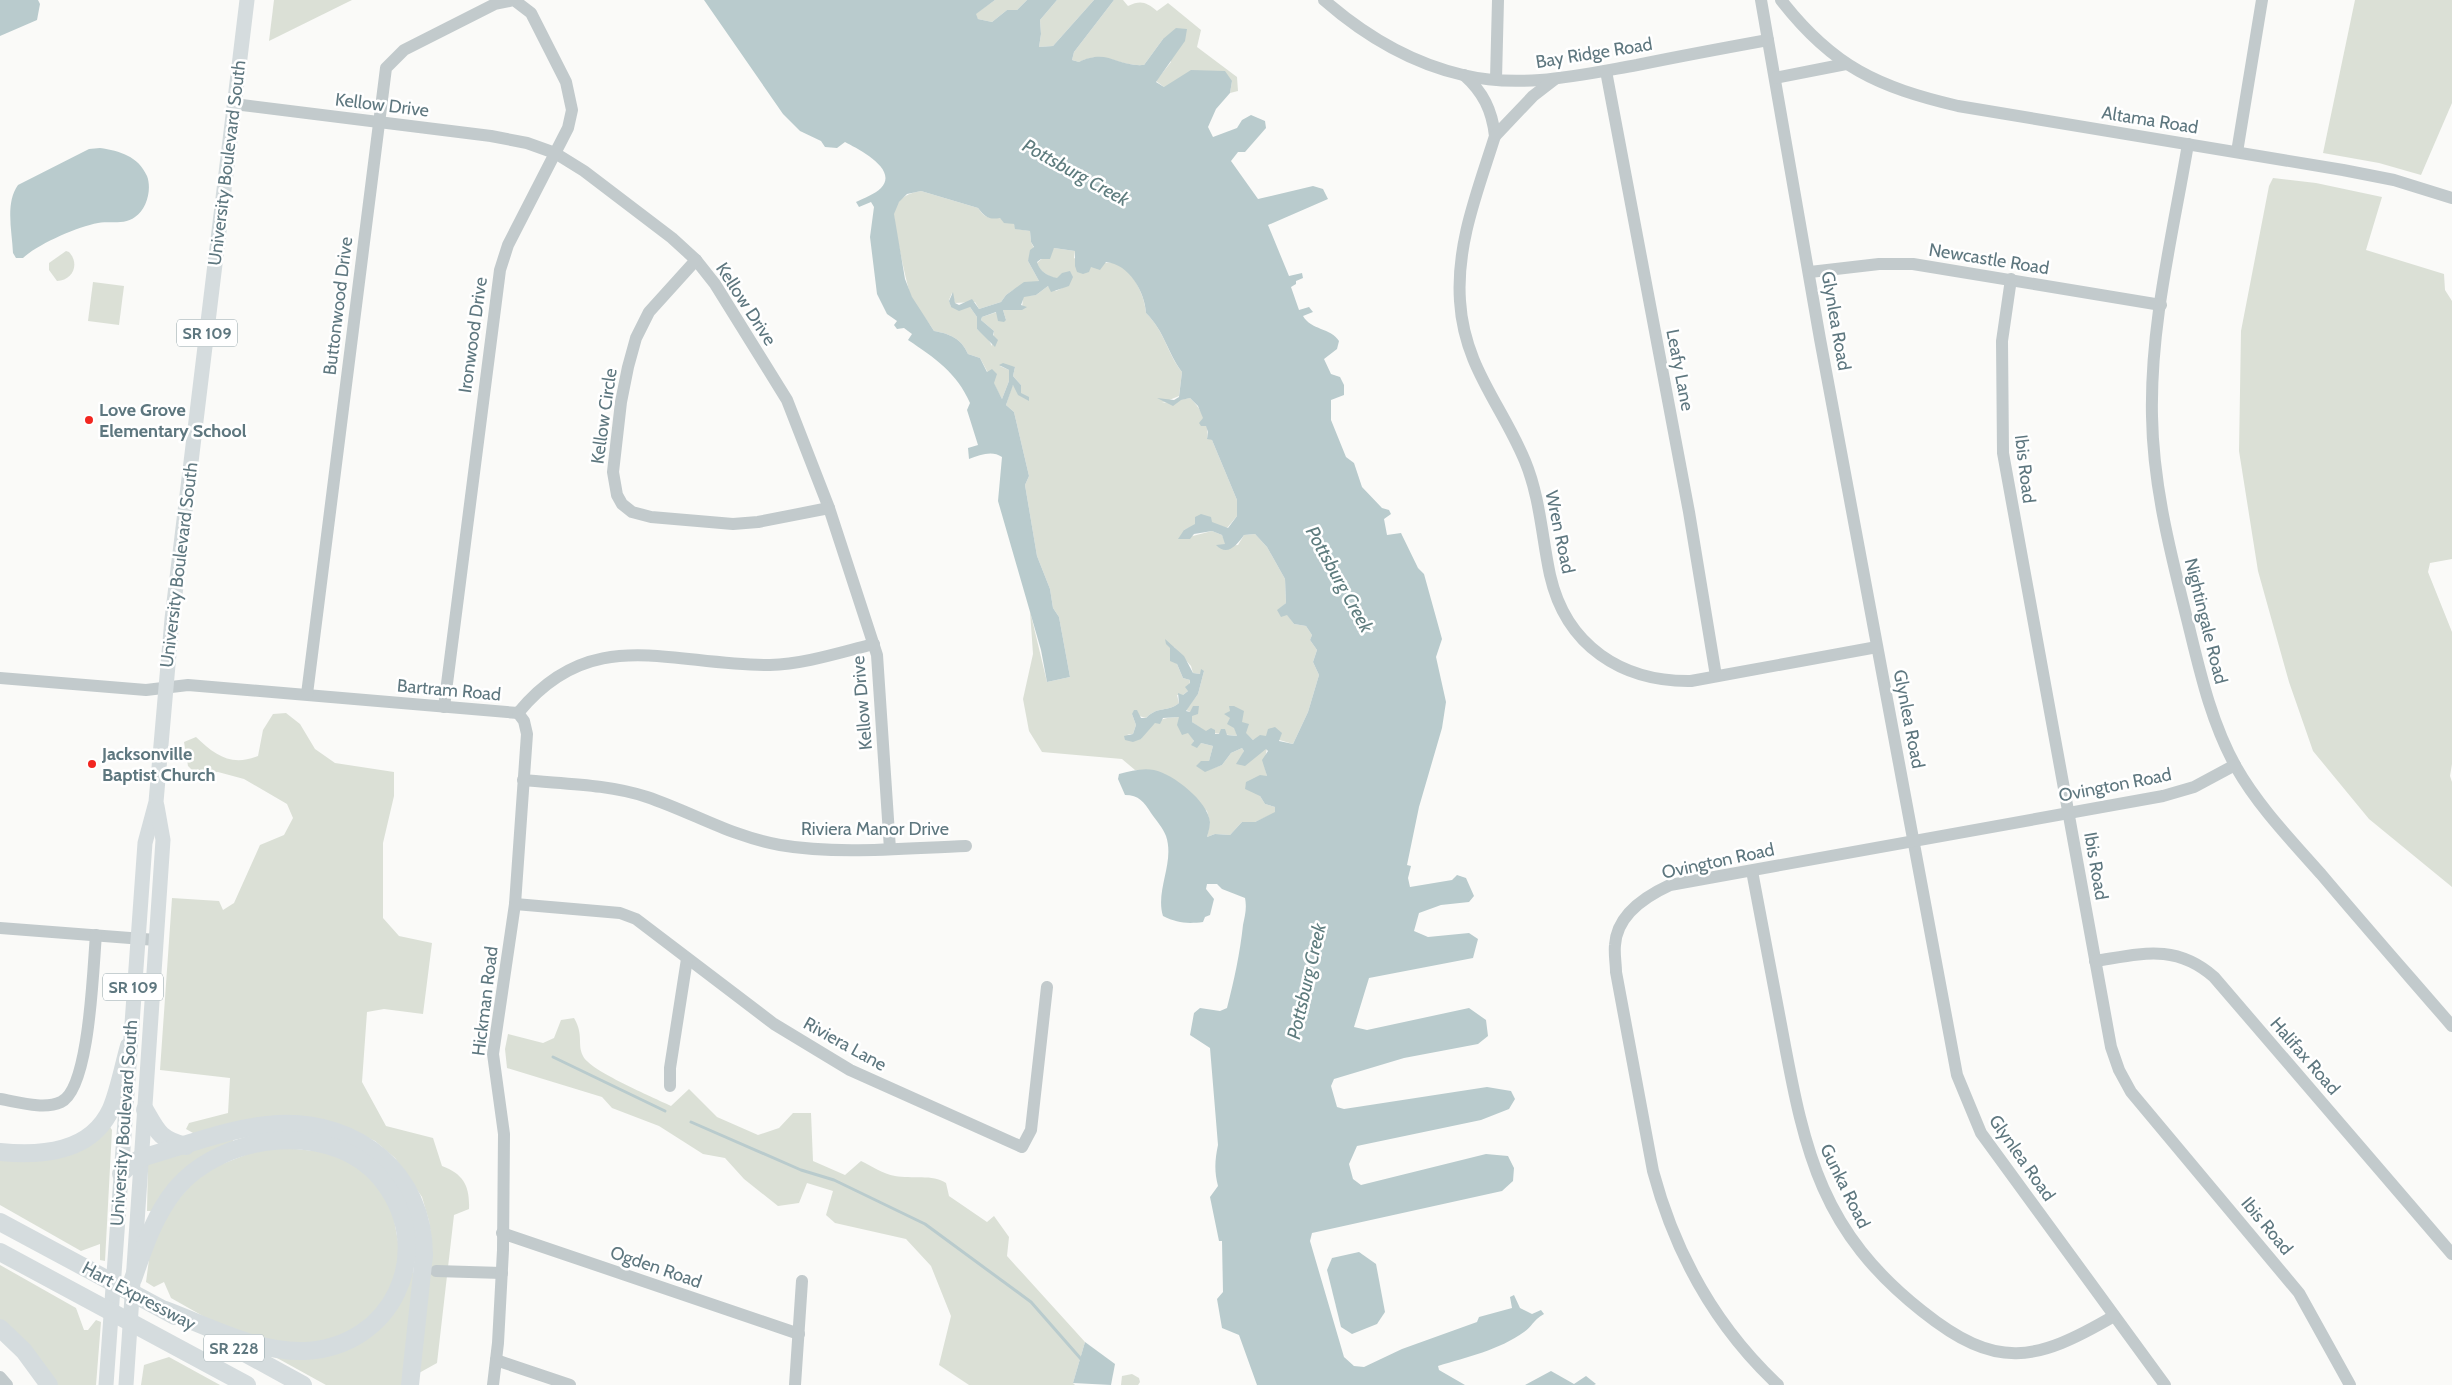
<svg xmlns="http://www.w3.org/2000/svg" width="2452" height="1385" font-family="Cabin,sans-serif">
<rect width="100%" height="100%" fill="#fafaf8"/>
<!-- green -->
<g fill="#dbe0d6">
<path d="M274,0H352L269,41Z"/>
<path d="M995,0H1027L1017,10H1007L992,22L978,19L975,14Z"/>
<path d="M1057,0H1094L1053,46L1039,47L1041,34L1040,20Z"/>
<path d="M1114,0H1123L1128,6C1141,0 1146,2 1157,11L1168,3L1201,30L1197,47L1237,77L1238,91L1230,93L1232,81L1164,87L1156,81L1171,62L1163,39L1144,65C1117,67 1106,49 1079,62L1072,60L1074,52Z"/>
<path d="M2355,0H2452V103L2421,175L2379,163L2323,153Z"/>
<path d="M2273,178L2316,183L2382,197L2366,250L2444,274L2445,290L2452,301V559L2430,563L2428,572L2452,632V764L2450,776L2452,782V887L2369,819L2313,751L2289,682L2258,571L2239,451L2241,331L2269,186Z"/>
<path d="M921,191L978,208C985,218 988,218 999,218C1004,218 1010,222 1014,224L1016,229L1030,231L1031,242L1034,248L1028,261L1039,281L1013,290L1006,295L1001,302L979,309L975,302L955,303L952,293L949,300L951,307H970L977,317V329L987,337L992,346L994,331L981,320L982,317L997,312L1006,320L1003,310H1022L1023,296L1036,295L1048,286L1056,291L1062,288L1057,279C1048,276 1040,272 1037,263L1054,248L1075,251L1074,258L1091,267C1098,265 1106,261 1114,263C1132,267 1145,296 1146,313C1165,332 1167,353 1182,372L1179,396L1162,403L1190,398C1200,407 1210,424 1207,438L1212,440L1237,500V516L1227,528C1211,522 1200,522 1184,530L1185,538L1212,531L1222,535L1226,544L1218,547L1238,545L1244,535L1255,534L1267,547L1285,579L1286,603L1278,610L1287,614L1294,624L1306,626L1312,635L1310,640L1317,650L1313,662L1319,675L1308,712L1293,744L1266,736L1253,740L1245,733L1242,722L1230,711L1237,736L1206,732L1192,722L1190,712L1186,710L1198,694L1204,671L1200,674L1193,673L1191,666L1174,647L1170,648L1183,678L1190,680L1189,690L1183,695H1177L1179,703C1167,713 1159,705 1146,718L1132,714L1136,725L1133,734H1127L1141,739C1152,721 1159,718 1179,717L1194,741L1192,745L1201,743L1213,746L1209,761L1206,762L1208,770L1222,765L1231,753L1242,748L1244,751L1241,759L1267,748L1264,764L1267,776L1260,796L1265,804L1275,807V813L1255,822H1242L1230,835L1215,834L1207,837L1210,823L1207,811L1156,771L1135,770L1122,759L1042,752L1029,731L1023,699L1033,654L1030,611L1047,682L1070,677L1059,617L1053,608L1050,589L1037,556L1025,485L1029,476L1014,412L1006,405L1012,386L1014,385L1021,393V385L1013,376L1015,367L1000,366L1009,370V381L1002,399L980,358L968,354C961,338 950,334 934,331C927,319 916,308 911,296C907,287 893,221 894,213C897,198 908,193 921,191Z"/>
<path d="M66,251L69,252C80,264 73,280 57,281L49,270V263Z"/>
<path d="M93,282L124,286L119,325L88,321Z"/>
<path d="M286,713L300,724L315,749L335,763L394,772V796L383,843V918L399,936L432,943L423,1014L384,1009L367,1012L362,1082L386,1126L433,1138L442,1166C464,1174 470,1187 469,1209L454,1215L437,1363L419,1373L432,1243L429,1221L422,1197L395,1158L375,1141L344,1127L193,1133L186,1129L189,1123L228,1113L230,1078L160,1070L172,898L219,901L223,910L234,903L260,845L284,835L293,818L287,804L244,779L218,772L196,774L188,766L184,742L196,737C215,755 231,767 258,756L263,730L273,714Z"/>
<path d="M574,1018C584,1035 577,1044 583,1056C590,1071 653,1097 671,1106L689,1089L717,1117L758,1135L779,1128L793,1113H811L813,1161L845,1175L861,1161C872,1166 883,1174 895,1176C911,1179 933,1174 946,1183L949,1196L987,1222L994,1216L1009,1237L1007,1256L1085,1342L1073,1383L1075,1385H969L939,1365L951,1316L931,1266L906,1239L835,1223L826,1215L833,1191L807,1183L799,1203L778,1206L744,1179L725,1158L703,1154L659,1126L612,1108L602,1097L507,1068L505,1049L508,1034L543,1043L554,1038L561,1020Z"/>
<path d="M108,1124L112,1130L105,1261L100,1260V1244L81,1251L0,1205V1155L14,1157Z"/>
<path d="M232,1137L234,1144L151,1217V1211H147L148,1161Z"/>
<path d="M268,1146L333,1153L370,1174L391,1203L401,1258L388,1300L362,1326L328,1343L281,1345L224,1328L171,1298L164,1282L154,1287L146,1282L150,1252L164,1216L202,1172Z"/>
<path d="M0,1265L76,1308L84,1330H88L96,1320L101,1322L96,1385H54L0,1323Z"/>
<path d="M409,1272L418,1274L404,1385H326L277,1358L278,1353L348,1347Z"/>
<path d="M169,1357L220,1385H141L144,1365Z"/>
<path d="M1132,1374L1139,1378L1140,1382L1138,1385H1121L1122,1376Z"/>
</g>
<!-- water -->
<g fill="#b9cbcd">
<path d="M0,0H38L40,4L37,20L0,36Z"/>
<path d="M704,0H995L976,14L978,19L992,22L1007,10H1017L1027,0H1057L1040,20L1041,34L1039,47L1053,46L1094,0H1114L1074,52L1072,60L1079,62C1108,48 1116,67 1144,65L1163,39L1176,28L1187,29L1185,41L1156,82L1164,87L1191,70L1225,71L1232,81L1230,93L1216,109L1208,127L1213,137L1237,128L1242,120L1251,115L1265,121L1266,128L1245,152H1238L1231,161L1258,199L1313,186L1323,189L1328,199L1268,225L1289,276L1302,273L1303,278L1296,281V284L1291,287L1299,310L1309,307L1313,312L1303,316C1311,330 1331,328 1339,341L1337,349L1324,359L1331,374L1340,377L1344,385V395L1331,400V420L1346,457L1354,463L1362,487L1382,508L1389,510L1391,514L1384,519L1387,535L1401,533L1418,568L1424,574L1442,639L1436,657L1446,702L1442,728L1419,807L1407,865L1411,866L1408,878L1410,887L1452,880L1457,875L1466,878L1474,896L1469,902L1441,905L1419,913L1414,931L1428,937L1469,933L1478,939L1473,958L1369,978L1354,1027L1367,1030L1469,1008L1486,1020L1488,1036L1478,1044L1404,1058L1334,1079L1331,1086L1337,1107L1344,1109L1487,1087L1511,1091L1515,1099L1509,1109L1481,1120L1357,1146L1349,1164L1353,1179L1361,1185L1486,1154L1508,1156L1514,1168L1513,1181L1502,1191L1312,1233L1310,1241L1344,1357L1354,1366L1364,1367L1402,1349L1477,1322L1479,1317L1512,1308L1510,1297L1514,1295L1520,1308L1532,1314L1541,1310L1544,1314C1532,1321 1532,1327 1524,1332C1499,1350 1467,1357 1438,1366L1439,1370L1465,1385H1257L1239,1335L1222,1328L1217,1299L1223,1292L1222,1241H1219L1210,1197L1218,1186C1214,1171 1215,1159 1218,1145L1210,1048L1190,1035L1194,1013L1200,1008L1220,1011L1227,1008C1234,981 1240,953 1243,925C1245,915 1247,909 1245,898L1222,889L1217,884H1207L1206,889L1214,899L1210,915L1205,917L1203,922C1187,924 1177,923 1163,916C1155,890 1175,863 1166,836C1163,828 1156,820 1151,813C1144,802 1139,795 1125,795L1118,779L1119,774C1131,771 1142,768 1154,770C1173,774 1208,801 1210,822C1210,827 1208,833 1207,837L1215,834L1230,835L1242,822H1255L1275,812V807L1265,804L1260,796L1245,789L1246,782L1260,775L1267,776L1262,760L1268,751L1266,749L1245,766L1236,764L1244,751L1242,748L1231,753L1222,765L1205,772L1196,766L1201,761H1209L1213,746L1201,743L1197,748L1191,745L1194,741L1188,733L1182,735L1177,725L1179,717L1163,718L1160,724L1155,723L1141,739L1133,742L1125,740L1124,736L1133,734L1136,725L1132,714L1134,710H1137L1141,718H1146C1159,705 1167,713 1179,703L1178,693L1183,695L1188,691L1185,687L1190,683V680L1183,678L1177,664L1170,661V648L1166,644L1165,639L1184,656L1193,673L1200,674L1201,669L1204,671L1198,694L1186,711L1190,712L1193,706H1199L1198,714L1192,716V722L1206,731L1211,728L1215,730V734H1219L1221,729H1225L1227,735L1237,736L1234,728L1227,724L1230,718L1224,714L1230,711L1229,706H1234L1244,711L1242,722L1249,724L1246,733L1253,740L1260,735L1266,736L1268,729L1275,727L1282,733L1279,741L1293,744L1308,712L1319,675L1313,662L1317,650L1310,640L1312,635L1306,626L1294,624L1287,615L1281,617L1277,610L1286,603L1285,579L1267,547L1255,534L1244,535C1237,545 1227,557 1216,545L1225,544L1222,535L1212,531L1194,534L1190,539H1178L1184,530L1195,524V517L1201,514L1211,517L1212,522L1228,528L1237,516V500L1212,440L1207,439L1208,432L1206,426H1201L1199,423L1203,418L1198,406L1190,398L1181,400L1173,406L1157,398L1174,400L1179,397L1182,372C1167,352 1165,332 1146,313C1145,292 1129,264 1106,262L1100,270L1091,267L1089,272L1083,274L1077,272L1075,266V251L1054,248L1050,259H1041L1037,262C1040,272 1048,276 1057,278L1062,273L1070,271L1073,277L1069,286L1051,292L1048,286L1036,295L1024,297L1021,305L1027,307L1022,310H1003L1006,320L1004,322L998,321L996,312L982,317L981,320L994,331L993,335L998,340L995,347L977,329V317L970,307L959,311L951,307L949,301L953,292L955,303L959,305L972,299L979,309L1001,302L1006,295L1024,282L1039,281L1028,261L1030,250L1034,247L1031,242L1030,231L1015,229L1014,224L1004,223L1000,218C989,220 985,217 978,208L921,191L907,194L899,202L894,214L905,279L912,297L934,331C950,334 961,338 968,354L980,358L987,372L992,369L997,374L994,383L1002,399L1009,381V370L999,365L1003,363L1015,367L1013,376L1021,385V393L1029,397V401L1018,395L1013,385L1006,405L1014,412L1029,476L1025,485L1037,556L1050,589L1053,608L1059,617L1070,677L1047,682L1041,650L998,501L1002,457C992,450 980,455 969,459L968,448L978,445L967,410L970,403C957,373 935,358 908,340L912,334L904,328L897,329L894,325L897,321L887,314L877,294L870,237L874,207L871,202L859,207L856,202C864,198 875,194 881,188C899,169 858,149 845,142L837,148L825,147L821,141L800,131L783,114Z"/>
<path d="M100,148C120,151 138,156 147,176C152,189 147,209 135,217C125,225 110,221 98,223C77,227 38,244 23,258H16L13,253C12,231 5,203 18,185L89,149Z"/>
<path d="M1359,1252L1376,1264L1385,1312L1377,1324L1352,1334L1341,1327L1327,1270L1332,1258Z"/>
<path d="M1085,1342L1115,1364L1111,1385L1073,1383Z"/>
<path d="M1551,1371L1574,1384L1586,1376L1596,1384L1594,1385H1525Z"/>
</g>
<g fill="none" stroke-linecap="round" stroke-linejoin="round">
<!-- stream -->
<g stroke="#b9cbcd" stroke-width="3">
<path d="M553,1057L665,1111"/>
<path d="M691,1122L801,1170L834,1180L925,1224L1031,1302L1081,1359"/>
</g>
<!-- minor -->
<g stroke="#c2cacc" stroke-width="12">
<path d="M1324,0C1364,35 1411,63 1463,75C1521,89 1580,75 1637,65C1681,56 1724,48 1768,40"/>
<path d="M1761,0L1820,339L1957,1075L1981,1133L2165,1385"/>
<path d="M1781,0C1833,67 1878,87 1958,106L2343,170L2394,180L2452,198"/>
<path d="M1606,71L1689,512L1716,676"/>
<path d="M1464,75C1483,92 1492,110 1495,136C1478,190 1456,244 1460,301C1464,367 1502,405 1525,461C1540,497 1542,538 1550,575C1566,646 1622,682 1691,681L1877,647"/>
<path d="M1775,78L1846,64"/>
<path d="M1496,79L1498,0"/>
<path d="M234,104L491,136L527,143L555,153L584,171L672,238L696,260L715,284L787,400L829,508L877,655L890,849"/>
<path d="M1495,136L1533,96L1555,79"/>
<path d="M2188,144C2173,233 2150,325 2152,416C2153,486 2171,555 2188,623C2200,672 2211,722 2236,767C2258,806 2291,840 2321,874C2364,925 2408,975 2452,1026"/>
<path d="M2237,152L2262,0"/>
<path d="M696,260L649,312L636,338L628,367L621,402L613,472L617,495L622,504L632,512L651,517L733,524L758,522L829,508"/>
<path d="M1810,272L1879,264H1913L2161,305"/>
<path d="M2011,279L2002,341L2003,453L2111,1047L2119,1070L2131,1092L2299,1293L2350,1385"/>
<path d="M0,678L146,690L188,685L518,713C592,622 671,666 770,665C805,664 841,652 874,644"/>
<path d="M307,694L386,68L404,50L495,4L514,0L531,13L566,82L572,110L568,128L508,245L500,270L444,707"/>
<path d="M523,780C564,784 608,784 647,797C694,813 730,836 780,845C837,855 907,848 966,846"/>
<path d="M1752,871C1762,926 1773,980 1783,1035C1805,1154 1822,1232 1922,1311C1997,1371 2035,1362 2114,1316"/>
<path d="M515,904L620,913L636,919L774,1024L850,1070L1022,1147L1031,1130L1047,987"/>
<path d="M0,928L156,940"/>
<path d="M2095,961C2141,954 2175,943 2214,977L2452,1254"/>
<path d="M670,1086V1068L687,959"/>
<path d="M0,1099C18,1102 44,1110 61,1102C90,1089 93,966 96,935"/>
<path d="M502,1233L799,1334"/>
<path d="M436,1271L502,1273"/>
<path d="M496,1360L570,1385"/>
<path d="M0,1377L7,1385"/>
<path d="M493,1385L498,1343L503,1250L504,1134L493,1054L515,904L527,734L524,721L518,713"/>
<path d="M795,1385L802,1281"/>
<path d="M1778,1385C1716,1327 1675,1253 1653,1171L1616,972C1616,964 1614,954 1615,945C1617,914 1646,896 1670,885L2163,796L2194,787L2235,765"/>
</g>
<!-- major -->
<g stroke="#d5dcde" stroke-width="15">
<path d="M106,1385L145,843L156,802L172,619L247,0"/>
<path d="M126,1385L163,840L157,806"/>
</g>
<!-- highway -->
<g stroke="#d5dcde" stroke-width="18">
<path d="M145,1110C157,1131 160,1140 186,1146"/>
<path d="M0,1152C41,1156 91,1153 111,1109C119,1090 123,1067 129,1046"/>
<path d="M121,1174L131,1164L141,1158C184,1146 234,1126 278,1124C358,1120 424,1173 424,1255L410,1385"/>
<path d="M0,1222L175,1316"/>
<path d="M0,1252L247,1385"/>
<path d="M133,1279C144,1248 154,1216 175,1190C222,1132 337,1118 385,1184C436,1254 392,1347 305,1351C258,1353 208,1326 165,1310"/>
<path d="M0,1328L24,1351L49,1385"/>
<path d="M223,1341L303,1385"/>
</g>
</g>
<!-- markers -->
<g fill="#f22620" stroke="#fff" stroke-width="2">
<circle cx="89" cy="420" r="5"/>
<circle cx="92" cy="764" r="5"/>
</g>
<g text-anchor="middle" stroke-width="5" stroke-linejoin="round" paint-order="stroke">
<!-- shield labels -->
<g fill="#fff" stroke="#8ea0a5" stroke-width="1">
<rect x="177" y="319.5" width="60" height="27" rx="4"/>
<rect x="103" y="973.5" width="60" height="27" rx="4"/>
<rect x="204" y="1334.5" width="60" height="27" rx="4"/>
</g>
<g font-size="16" font-weight="bold" fill="#5e777f">
<text x="207" y="339">SR 109</text>
<text x="133" y="993">SR 109</text>
<text x="234" y="1354">SR 228</text>
</g>
<!-- street labels -->
<g font-size="18" fill="#5e777f" stroke="#fff">
<text transform="translate(1594 53) rotate(-9)" y="6">Bay Ridge Road</text>
<text transform="translate(382 105) rotate(7)" y="6">Kellow Drive</text>
<text transform="translate(2150 120) rotate(9)" y="6">Altama Road</text>
<text transform="translate(227 163) rotate(-83)" y="6">University Boulevard South</text>
<text transform="translate(1989 259) rotate(9)" y="6">Newcastle Road</text>
<text transform="translate(746 304) rotate(57)" y="6">Kellow Drive</text>
<text transform="translate(338 306) rotate(-83)" y="6">Buttonwood Drive</text>
<text transform="translate(1836 321) rotate(80)" y="6">Glynlea Road</text>
<text transform="translate(473 335) rotate(-82)" y="6">Ironwood Drive</text>
<text transform="translate(1680 370) rotate(79)" y="6">Leafy Lane</text>
<text transform="translate(604 416) rotate(-82)" y="6">Kellow Circle</text>
<text transform="translate(2025 469) rotate(83)" y="6">Ibis Road</text>
<text transform="translate(1560 532) rotate(78)" y="6">Wren Road</text>
<text transform="translate(179 565) rotate(-83)" y="6">University Boulevard South</text>
<text transform="translate(2206 621) rotate(76)" y="6">Nightingale Road</text>
<text transform="translate(449 690) rotate(5)" y="6">Bartram Road</text>
<text transform="translate(862 703) rotate(-95)" y="6">Kellow Drive</text>
<text transform="translate(1909 719) rotate(79)" y="6">Glynlea Road</text>
<text transform="translate(2115 785) rotate(-11)" y="6">Ovington Road</text>
<text x="875" y="835">Riviera Manor Drive</text>
<text transform="translate(1718 861) rotate(-12)" y="6">Ovington Road</text>
<text transform="translate(2096 866) rotate(80)" y="6">Ibis Road</text>
<text transform="translate(485 1001) rotate(-83)" y="6">Hickman Road</text>
<text transform="translate(845 1044) rotate(29)" y="6">Riviera Lane</text>
<text transform="translate(2305 1056) rotate(49)" y="6">Halifax Road</text>
<text transform="translate(124 1123) rotate(-86)" y="6">University Boulevard South</text>
<text transform="translate(2022 1158) rotate(55)" y="6">Glynlea Road</text>
<text transform="translate(1845 1186) rotate(64)" y="6">Gunka Road</text>
<text transform="translate(2267 1226) rotate(50)" y="6">Ibis Road</text>
<text transform="translate(656 1267) rotate(19)" y="6">Ogden Road</text>
<text transform="translate(139 1296) rotate(28)" y="6">Hart Expressway</text>
</g>
<!-- poi labels -->
<g font-size="18" font-weight="bold" fill="#5e777f" stroke="#fff" text-anchor="start">
<text x="99" y="416">Love Grove<tspan x="99" dy="21">Elementary School</tspan></text>
<text x="102" y="760">Jacksonville<tspan x="102" dy="21">Baptist Church</tspan></text>
</g>
<!-- water labels -->
<g font-size="19" font-style="italic" fill="#5e7c7e" stroke="#fff">
<text transform="translate(1076 172) rotate(29)" y="7">Pottsburg Creek</text>
<text transform="translate(1340 579) rotate(61)" y="7">Pottsburg Creek</text>
<text transform="translate(1306 981) rotate(-77)" y="7">Pottsburg Creek</text>
</g>
</g>
</svg>
